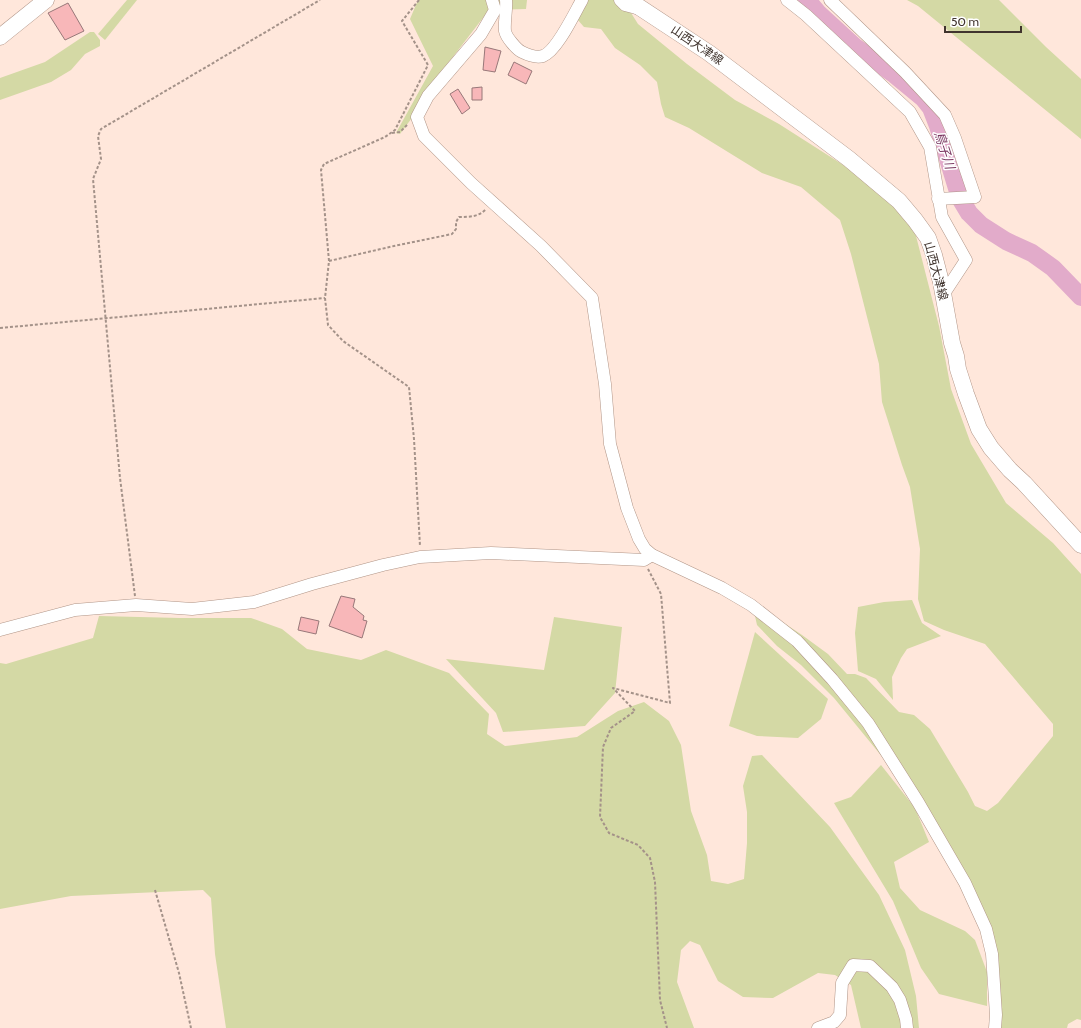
<svg xmlns="http://www.w3.org/2000/svg" width="1081" height="1028" font-family="Cabin,'Noto Sans JP',sans-serif">
<rect width="100%" height="100%" fill="#ffe7db"/>
<!-- green -->
<g fill="#d4d9a5">
<path d="M127,0H137L105,40L98,34Z"/>
<path d="M418,0H527L526,9L489,10L432,84L420,107L400,134L396,133L433,66L410,19Z"/>
<path d="M576,0H623L638,24L687,64L735,100L779,124L862,177L899,208L915,232L939,326L951,389L971,444L1006,503L1053,543L1081,574V1020L1077,1019L1068,1024L1067,1028H1000L987,948L947,840L888,764L834,698L801,665L777,646L757,625L755,616L766,611L802,635L828,654L847,674H855L866,678L899,712L914,715L930,729L968,792L975,806L987,811L998,803L1053,736V724L985,644L944,630L924,621L918,599L920,549L910,487L902,465L882,402L879,364L851,254L840,220L801,187L762,173L689,128L665,117L661,104L657,82L640,65L615,48L601,29L584,27L577,19Z"/>
<path d="M907,0H999L1046,47L1081,79V139L918,6Z"/>
<path d="M90,32H94L100,40V46L85,54L71,70L51,82L0,100V78L45,62Z"/>
<path d="M912,600L922,623L941,636L907,649L901,658L892,677L893,700L876,679L858,671L855,633L858,607L884,602Z"/>
<path d="M99,616L180,618H251L282,629L307,649L361,660L386,650L449,673L489,714L487,734L505,746L577,737L618,711L644,702L669,721L681,745L691,811L707,855L711,881L728,884L744,879L747,843V812L743,786L752,756L762,755L830,827L879,895L905,950L916,996L919,1028H861L851,985L835,975L818,973L773,998L743,997L718,981L700,945L690,941L681,950L677,982L694,1028H226L215,954L211,898L203,890L71,896L0,909V663L6,664L93,638Z"/>
<path d="M554,617L622,627L615,693L585,726L503,732L496,713L446,659L544,670Z"/>
<path d="M755,632L828,699L821,719L798,738L757,736L729,726Z"/>
<path d="M881,765L915,808L929,842L894,862L900,888L920,910L965,931L975,940L987,972V1006L939,994L921,968L893,901L834,803L851,797Z"/>
</g>
<g fill="none" stroke-linecap="round" stroke-linejoin="round">
<!-- river -->
<path stroke="#e2abca" stroke-width="18" d="M807,0L819,14L854,46L895,75L923,98L931,108L938,126L960,198L969,213L981,225L1006,241L1032,253L1053,268L1081,297"/>
</g>
<!-- building -->
<g fill="#f8b7b9" stroke="#987879">
<path d="M68,3L84,31L65,40L48,13Z"/>
<path d="M485,47L501,51L495,72L483,70Z"/>
<path d="M514,62L532,71L526,84L508,75Z"/>
<path d="M482,87V100H472V88Z"/>
<path d="M458,89L470,108L462,114L450,94Z"/>
<path d="M341,596L355,599L353,607L364,616L363,620L367,621L362,638L329,626Z"/>
<path d="M301,617L319,621L316,634L298,630Z"/>
</g>
<g fill="none" stroke-linecap="round" stroke-linejoin="round">
<!-- minor casing -->
<g stroke="#b19587" stroke-width="13">
<g id="minor">
<path d="M492,0L495,10L481,34L428,96L417,117L424,136L471,183L541,246L592,298L605,384L610,444L627,508L639,539L645,549L652,555L722,588L751,605L797,641L832,679L868,723L918,802L965,883L986,929L992,954L996,1015L995,1028"/>
<path d="M506,0C507,10 504,21 505,31C506,37 517,50 522,52C528,55 537,58 543,56C557,51 575,12 582,0"/>
<path d="M620,0L625,5L640,9"/>
<path d="M787,0L806,15L910,112L930,147L942,217L966,260L943,295"/>
<path d="M830,0L905,72L945,115L955,138L975,197L938,199"/>
<path d="M0,630L75,610L136,605L192,609L254,602L312,584L383,565L420,557L491,553L644,560L652,555"/>
<path d="M818,1028L834,1022L840,1015L842,983L853,965L870,966L892,987L900,1000L906,1019L907,1028"/>
</g>
</g>
<!-- major casing -->
<g stroke="#b19587" stroke-width="17">
<g id="major">
<path d="M632,0L633,3L709,53L849,159L899,201L915,220L928,238L934,255L941,282L952,343L956,356L958,369L966,394L979,429L991,448L1010,470L1024,483L1081,545"/>
<path d="M0,37L46,0"/>
</g>
</g>
<!-- path -->
<g stroke="#a49289" stroke-width="2" stroke-dasharray="3 2" stroke-linecap="butt">
<path d="M419,0L402,21L428,65L395,130L385,137L324,164L321,170L329,261L325,298L328,325L343,341L409,387L414,439L420,546"/>
<path d="M392,133L400,132L408,124"/>
<path d="M329,261L394,246L452,234L456,229V222L459,217C469,217 479,217 486,209"/>
<path d="M0,328L325,298"/>
<path d="M648,569L661,594L670,703L613,688L635,711L611,728L603,747L600,817L609,833L638,845L650,858L655,882L660,1000L667,1028"/>
<path d="M135,596L120,478L93,179L101,159L98,136L101,129L320,0"/>
<path d="M155,890L179,973L191,1028"/>
</g>
<!-- minor -->
<use href="#minor" stroke="#fff" stroke-width="12"/>
<!-- major -->
<use href="#major" stroke="#fff" stroke-width="16"/>
</g>
<g text-anchor="middle" stroke-width="3" stroke-linejoin="round" paint-order="stroke">
<!-- street labels -->
<g font-size="12" fill="#40342e" stroke="#fff">
<text transform="translate(697 45) rotate(34)" y="4">山西大津線</text>
<text transform="translate(936 271) rotate(75)" y="4">山西大津線</text>
</g>
<!-- water labels -->
<g font-size="13" font-style="italic" fill="#7a3761" stroke="#fff">
<text transform="translate(945 150) rotate(72)" y="5">鳥子川</text>
</g>
</g>
<!-- scale -->
<path d="M945 26v6h76v-6" fill="none" stroke="#40342e" stroke-width="2"/>
<text x="951" y="26" font-size="12" fill="#40342e" stroke="#ffffff" stroke-width="3" paint-order="stroke">50 m</text>
</svg>
